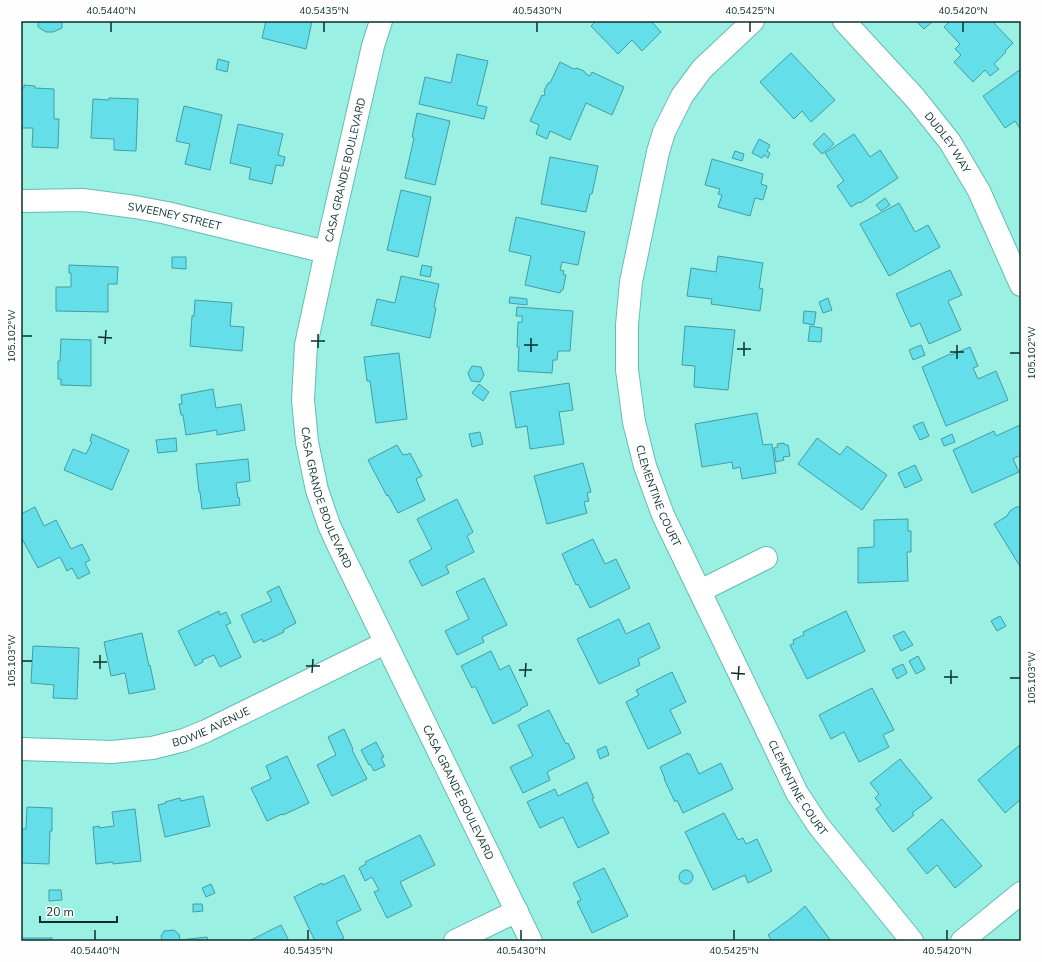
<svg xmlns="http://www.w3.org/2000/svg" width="1042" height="962" font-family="'Nunito Sans',sans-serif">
<rect width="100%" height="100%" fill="#9af0e3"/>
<!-- building -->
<g fill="#64dee9" stroke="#439da6">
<path d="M38,21H62V28L53,32H46L38,27Z"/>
<path d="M266,21H312L306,49L262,38Z"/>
<path d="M596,21H651L661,32L642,51L632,40L618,54L591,26Z"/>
<path d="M916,21H933L924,29Z"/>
<path d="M950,21H992L1013,43L1005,51L1006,52L994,64L999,69L990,76L985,70L973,82L954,62L961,55L955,49L960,44L944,27Z"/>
<path d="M791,53L835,100L811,122L802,111L794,119L760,82Z"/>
<path d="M457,54L488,61L477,105L487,107L484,119L419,104L425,77L451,83Z"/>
<path d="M218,59L229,62L227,72L216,69Z"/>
<path d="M560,62L574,69L577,68L584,71L586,74L590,76L592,72L624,87L612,115L586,103L570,140L550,131L547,139L536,134L539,125L530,121L542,95L544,96L545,94L544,91L548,83H550Z"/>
<path d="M1021,69V130L1015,121L1005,128L983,96Z"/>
<path d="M24,85L35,86V88L54,89V119H59L58,148L32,147L33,128H21V88H24Z"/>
<path d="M109,98L138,99L136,151L114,150V139L91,138L93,99L109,100Z"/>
<path d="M184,106L222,115L210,170L185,164L190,144L176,141Z"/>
<path d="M417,113L450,121L435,185L405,178L414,138L412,137Z"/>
<path d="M238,124L283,134L278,155L285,157L283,166L276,165L272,184L249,179L251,168L230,163Z"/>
<path d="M824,133L834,144L822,154L813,144Z"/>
<path d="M854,134L870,157L880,150L898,178L860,203L859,202L851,207L837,186L844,181L825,153Z"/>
<path d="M759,139L770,145L767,151L770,153L768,158L764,155L762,158L752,153Z"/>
<path d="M735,151L744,154L742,161L732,158Z"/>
<path d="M550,157L598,166L592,194H590L586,212L541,204Z"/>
<path d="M712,159L763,174L761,184L767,186L763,200L755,198L750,216L718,207L722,195L718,194L720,189L705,185Z"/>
<path d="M401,190L431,197L418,257L387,250Z"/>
<path d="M885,198L890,205L881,211L876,205Z"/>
<path d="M899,203L915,232L928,225L940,247L889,276L860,224Z"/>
<path d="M516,217L585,232L578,265L562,262L560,270L564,271L563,274L566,275L563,290H561L560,293L525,285L531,256L509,251Z"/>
<path d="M718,256L763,263L759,288L763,289L760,311L711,304L712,299L687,296L691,268L716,272Z"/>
<path d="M172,257H186V269L172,268Z"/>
<path d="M69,265L118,267L117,284H108V312L56,311V287H71V273H69Z"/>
<path d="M422,265L432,267L430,277L420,275Z"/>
<path d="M950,270L962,295L948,301L961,330L929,344L920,323L911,327L896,294Z"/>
<path d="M401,276L439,284L434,307L436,308L430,338L371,325L377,299L395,303Z"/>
<path d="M510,297L527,299V305L509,303Z"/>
<path d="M828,298L832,310L823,313L819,302Z"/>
<path d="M195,300L232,303L230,326L244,327L242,351L190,346L192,316H194Z"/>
<path d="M517,307L573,311L570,351H558L557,360H553L552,373L518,371L519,347H517L518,322H522V316H516Z"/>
<path d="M804,311L816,312L814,325L803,323Z"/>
<path d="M685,326L735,330L728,390L694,387L695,366L682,365Z"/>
<path d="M810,326L822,328L821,342L808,341Z"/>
<path d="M61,339L91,340V386L61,385V379H58V361H60Z"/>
<path d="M921,345L925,355L913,360L909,350Z"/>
<path d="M970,347L978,366L973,368L978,379L996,371L1008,400L946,426L922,367L950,354L951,355Z"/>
<path d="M399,353L407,419L376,423L370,381H367L364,357Z"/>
<path d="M472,366L481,367L484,375L480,382L471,381L468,373Z"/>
<path d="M569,383L573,410L559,412L564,444L530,449L527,426L516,428L510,392Z"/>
<path d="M479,384L489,392L483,401L472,393Z"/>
<path d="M213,389L216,408L241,404L245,430L217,435V430L186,435L183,415H181L179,404H182L181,395Z"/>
<path d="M757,413L763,445L772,444L776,473L742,479L740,467L733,469L732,462L702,467L695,424Z"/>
<path d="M923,422L929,436L920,440L913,426Z"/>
<path d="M1020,425L1021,427V455L1013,459L1019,472L972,493L953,450L994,431L996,436Z"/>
<path d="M480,432L483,444L472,447L469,434Z"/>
<path d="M92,434L129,450L112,490L64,470L73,449L86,454L92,442L90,441Z"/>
<path d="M952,434L955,442L944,446L941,439Z"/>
<path d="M176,438L177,451L158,453L156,440Z"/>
<path d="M817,438L840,455L847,446L887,475L862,510L798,464Z"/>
<path d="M784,443L785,445H788L790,456L783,457L784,460L776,462L774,448L778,447L777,444Z"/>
<path d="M397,445L403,455L406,454V455L410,453L422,476L416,479L425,500L398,513L388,495L387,496L368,460Z"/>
<path d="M248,459L250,481L236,483L238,498L239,497L240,505L202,509L200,492H199L196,464Z"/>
<path d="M583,463L591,492L587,493L589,501L584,502L587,513L547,524L534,476Z"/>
<path d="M915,465L922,480L905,488L898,473Z"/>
<path d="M457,499L473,532L467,536L474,552L446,566L449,573L422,586L409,561L432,549L417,519Z"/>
<path d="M35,507L44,526L56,520L71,549L82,544L90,560L85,563L90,573L78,579L72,568L67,571L60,557L38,568L21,537V514Z"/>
<path d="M1016,507H1021V568L994,524L1007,516L1010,511Z"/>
<path d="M908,519V531H911V552H907L908,581L858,583V548L874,547V520Z"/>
<path d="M593,539L605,564L616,559L630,588L590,608L578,584L576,585L562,554Z"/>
<path d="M484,578L507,625L482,637L484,642L457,655L445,631L469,619L456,592Z"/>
<path d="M279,586L296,623L283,630L284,632L263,642L262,639L254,643L241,615L272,601L267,592Z"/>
<path d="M219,611L220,615L226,612L231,623L226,625L241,657L220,667L214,655L202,660L203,662L195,666L178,631Z"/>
<path d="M846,611L865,651L807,679L790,645L794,643L793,640L804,635L803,632Z"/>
<path d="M1000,616L1006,626L997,631L991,621Z"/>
<path d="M619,619L626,634L649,623L660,648L638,659L640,665L599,684L577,639Z"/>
<path d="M904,631L913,645L901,651L893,636Z"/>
<path d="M142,633L149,666L150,665L155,689L129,694L125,673L111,676L104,642Z"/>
<path d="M33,646L79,648L77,699L53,698L54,685L31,683Z"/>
<path d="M491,651L500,670L509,665L528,705L520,709L521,710L493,724L475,686L472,688L461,666Z"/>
<path d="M918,656L925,669L916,674L909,661Z"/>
<path d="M903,664L907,673L897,679L892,669Z"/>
<path d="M672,672L686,702L670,710L681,733L648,749L626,702L639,695L636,690Z"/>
<path d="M872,688L894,730L883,735L889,747L859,762L844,732L831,739L819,715Z"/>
<path d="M549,710L566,744L568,743L575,758L547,772L550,780L523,793L510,767L533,756L518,725Z"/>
<path d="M344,729L353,749L352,750L367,779L332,796L317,765L336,755L328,737Z"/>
<path d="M376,742L384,757L381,758L385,766L374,771L370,764L369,765L361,750Z"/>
<path d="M1021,744V799L1005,813L978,780Z"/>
<path d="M606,746L609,755L600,759L597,750Z"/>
<path d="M688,753V755L690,754L699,774L721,763L733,789L683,813L677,800L675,802L664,779H665L660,767Z"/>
<path d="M287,756L309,803L283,815L282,814L267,821L251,788L271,779L266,766Z"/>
<path d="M900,759L932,798L912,813L914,815L893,832L876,809L881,805L875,798L879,794L870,783Z"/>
<path d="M587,782L594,798L592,799L609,833L578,848L563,817L540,828L527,802L555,789L558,796Z"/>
<path d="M203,796L210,826L165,837L158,805L166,803L165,802L180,798L181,801Z"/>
<path d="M27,807L52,808V831H50L49,864L21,863V829H26Z"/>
<path d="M135,809L141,861L113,864V862L96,864L93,827L99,826V828L114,826L112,812Z"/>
<path d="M724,813L738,840L743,838L746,844L757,839L772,871L748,883L745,875L713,890L685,832Z"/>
<path d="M942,819L982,866L955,888L937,865L927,874L907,849Z"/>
<path d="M420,835L435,865L400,882L412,906L387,918L374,892L379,890L372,877L365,881L359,868L366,864L365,862Z"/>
<path d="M604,868L628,916L592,933L577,902L581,900L573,883Z"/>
<circle cx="686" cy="877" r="7"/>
<path d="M344,875L361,910L336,922L344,938L339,941H315L294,897L322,883L323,885Z"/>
<path d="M211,884L215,893L206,897L202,888Z"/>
<path d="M49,890H61L62,900L49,901Z"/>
<path d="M193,904H202L203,911L193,912Z"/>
<path d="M805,906L831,941H772L768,935L795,915Z"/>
<path d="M281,925L289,941H249Z"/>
<path d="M174,930L179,934L180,940L207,937L208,941H162L161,936L164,931Z"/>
<rect x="21" y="938" width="31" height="3"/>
</g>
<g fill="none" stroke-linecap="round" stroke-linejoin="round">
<!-- street casing -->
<g stroke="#66bcb0" stroke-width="24">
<g id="street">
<path id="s1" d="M381,21L373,46L326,252L306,345L303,400L307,442L317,490L329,525L339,547L531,941"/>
<path id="s2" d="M753,21L702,69L682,96L664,132L658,152L631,282L627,325V370L634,422L645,466L663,515L797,793L818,825L912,941"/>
<path id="s3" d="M844,21L915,98L950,142L979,191L1021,285"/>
<path id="s4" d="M21,201L83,200L135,207L167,213L326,252"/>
<path d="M700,591L766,558"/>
<path id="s5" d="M21,749L112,752L152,748L184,740L206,731L385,643"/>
<path d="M455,941L517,911"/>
<path d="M962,941L1021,893"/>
</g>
</g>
<!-- street -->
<use href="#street" stroke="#fff" stroke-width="22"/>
</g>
<!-- ticks -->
<path fill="none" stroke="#0a302c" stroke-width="1.5" d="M111,32V22M324,32V22M537,32V22M750,32V22M963,32V22M22,336H32M98,337L112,338M311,341H325M105,344L106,330M524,345H538M318,348V334M737,349H751M531,352V338M950,352H964M1010,353H1020M744,356V342M957,359V345M22,661H32M93,662H107M306,666H320M100,669V655M519,670H532M312,673L313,659M731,673L745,674M525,677L526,663M944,677H958M1010,678H1020M738,680L739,666M951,684V670M95,940V930M308,940V930M521,940V930M734,940V930M947,940V930"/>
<g text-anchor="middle" stroke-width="3" stroke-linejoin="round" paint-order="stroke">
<!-- street labels -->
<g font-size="11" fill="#0a302c" stroke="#fefefe">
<text dy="4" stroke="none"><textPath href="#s3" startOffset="160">DUDLEY WAY</textPath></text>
<text transform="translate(345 170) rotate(-77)" y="4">CASA GRANDE BOULEVARD</text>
<text dy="4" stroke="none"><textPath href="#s4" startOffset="155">SWEENEY STREET</textPath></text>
<text dy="4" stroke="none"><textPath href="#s2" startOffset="516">CLEMENTINE COURT</textPath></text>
<text dy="4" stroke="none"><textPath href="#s1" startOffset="489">CASA GRANDE BOULEVARD</textPath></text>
<text dy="4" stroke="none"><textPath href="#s5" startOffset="194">BOWIE AVENUE</textPath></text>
<text dy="4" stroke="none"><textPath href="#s2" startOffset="840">CLEMENTINE COURT</textPath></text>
<text dy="4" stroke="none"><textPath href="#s1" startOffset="813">CASA GRANDE BOULEVARD</textPath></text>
</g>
</g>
<!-- border -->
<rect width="1042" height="962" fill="none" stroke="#fefefe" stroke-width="44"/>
<!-- scale -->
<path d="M40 916v6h77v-6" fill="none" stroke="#0a302c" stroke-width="2"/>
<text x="46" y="916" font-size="12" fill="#0a302c" stroke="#fefefe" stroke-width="3" paint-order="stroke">20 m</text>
<rect x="22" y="22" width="998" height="918" fill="none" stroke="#0a302c" stroke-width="1.5"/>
<g font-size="10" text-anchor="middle" fill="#0a302c">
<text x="111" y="14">40.5440°N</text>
<text x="324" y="14">40.5435°N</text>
<text x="537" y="14">40.5430°N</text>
<text x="750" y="14">40.5425°N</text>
<text x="963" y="14">40.5420°N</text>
<text transform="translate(11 336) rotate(-90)" y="4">105.102°W</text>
<text transform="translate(1031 353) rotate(-90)" y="4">105.102°W</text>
<text transform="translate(11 661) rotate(-90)" y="4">105.103°W</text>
<text transform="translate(1031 678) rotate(-90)" y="4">105.103°W</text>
<text x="95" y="954">40.5440°N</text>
<text x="308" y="954">40.5435°N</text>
<text x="521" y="954">40.5430°N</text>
<text x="734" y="954">40.5425°N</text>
<text x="947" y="954">40.5420°N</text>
</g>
</svg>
